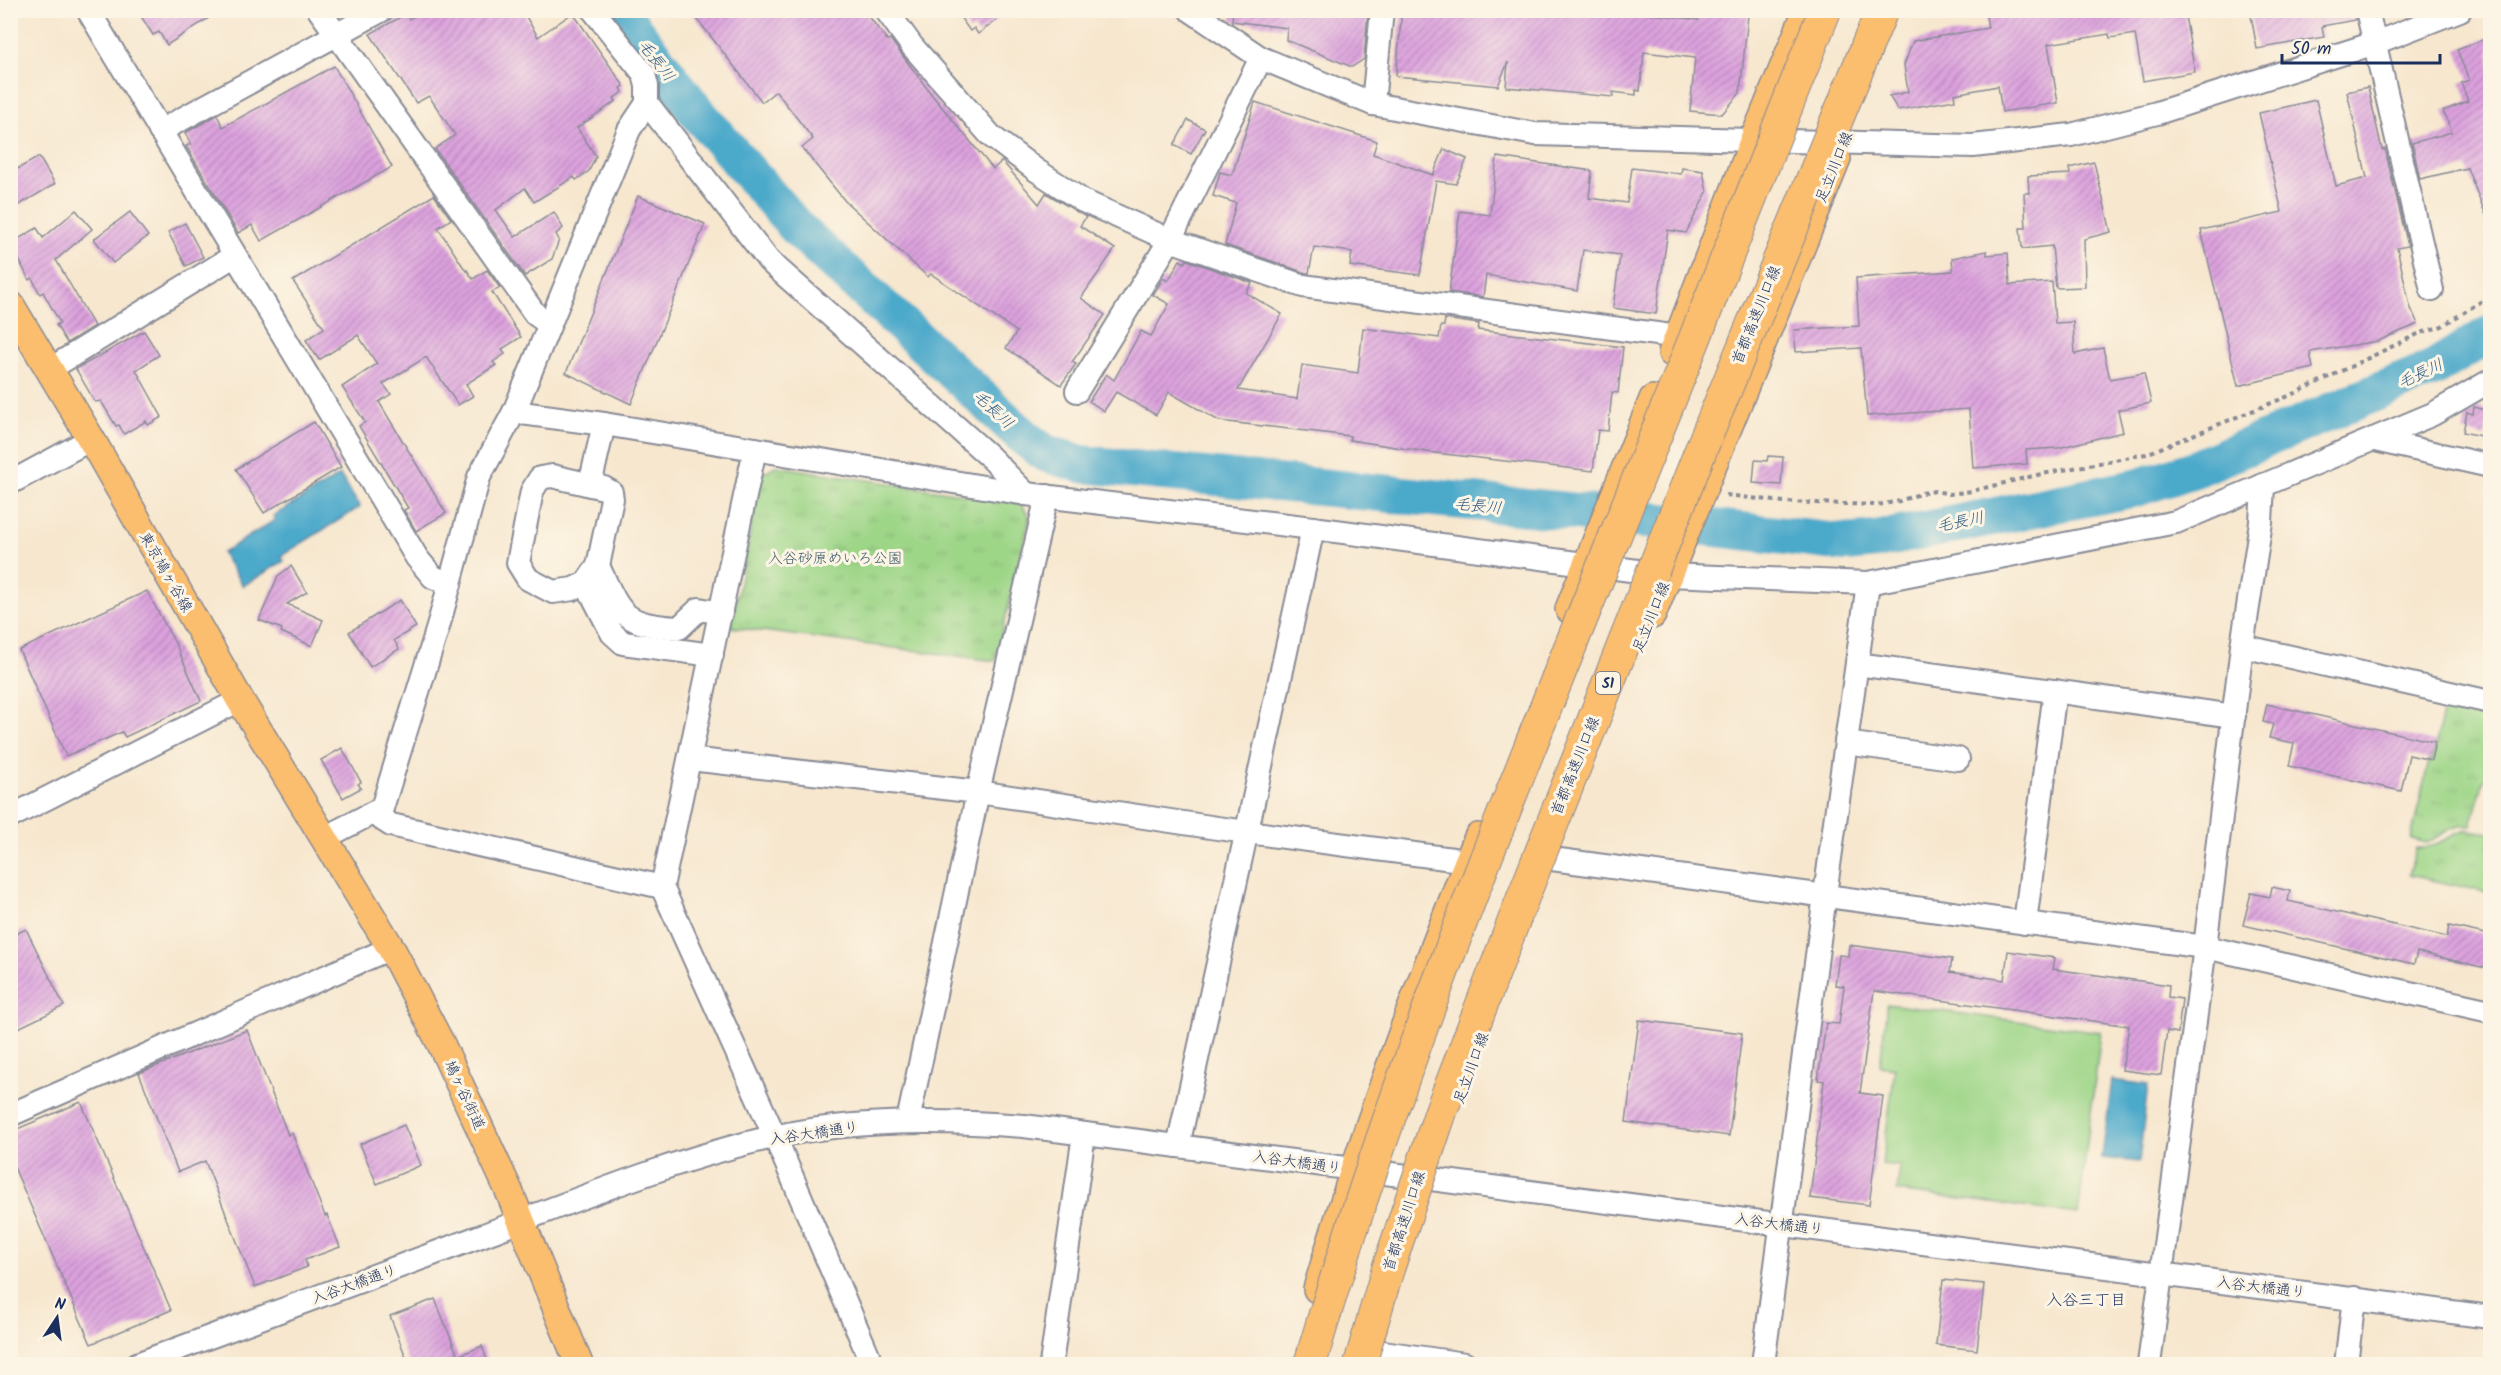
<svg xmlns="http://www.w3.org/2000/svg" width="2501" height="1375" font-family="Kalam,'Klee One',sans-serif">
<defs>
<pattern id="grass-tufts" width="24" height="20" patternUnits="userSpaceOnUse" patternTransform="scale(1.5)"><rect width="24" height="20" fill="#9ed688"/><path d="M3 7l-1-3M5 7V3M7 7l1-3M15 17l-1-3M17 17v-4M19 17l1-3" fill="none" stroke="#88b878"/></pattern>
<pattern id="building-hatch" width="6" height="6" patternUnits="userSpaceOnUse" patternTransform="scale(1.5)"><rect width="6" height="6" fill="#dda2de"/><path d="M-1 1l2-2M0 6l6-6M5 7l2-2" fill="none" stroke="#b284b7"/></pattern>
</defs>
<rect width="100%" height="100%" fill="#fcf5e5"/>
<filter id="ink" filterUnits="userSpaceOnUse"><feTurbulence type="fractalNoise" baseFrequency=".0167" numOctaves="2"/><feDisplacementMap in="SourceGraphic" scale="12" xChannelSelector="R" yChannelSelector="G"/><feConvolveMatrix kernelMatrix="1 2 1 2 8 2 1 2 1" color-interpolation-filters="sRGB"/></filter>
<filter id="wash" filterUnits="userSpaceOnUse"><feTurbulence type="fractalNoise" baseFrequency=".008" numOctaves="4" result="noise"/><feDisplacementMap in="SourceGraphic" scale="24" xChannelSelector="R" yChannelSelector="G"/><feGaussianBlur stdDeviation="1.35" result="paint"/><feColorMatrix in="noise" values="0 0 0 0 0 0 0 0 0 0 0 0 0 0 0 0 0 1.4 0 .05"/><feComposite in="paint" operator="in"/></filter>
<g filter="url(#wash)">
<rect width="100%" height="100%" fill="#f7e7cf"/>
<!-- grass -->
<g fill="url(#grass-tufts)" stroke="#5c8273" stroke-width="1.5">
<path d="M775,466L1020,503L1030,517L995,661L731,627L762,474Z"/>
<path d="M2444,707L2490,718V780L2484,779L2471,826C2453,823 2442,835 2427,843L2411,839L2429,761H2432Z"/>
<path d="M2467,830L2490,833V893L2409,875L2416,848C2436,850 2448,834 2467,830Z"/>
</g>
<!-- garden -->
<path fill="#9ed688" stroke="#5c8273" stroke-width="1.5" d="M1887,1004L2101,1032L2078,1214L1897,1191L1900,1166L1882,1164L1895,1068L1880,1066Z"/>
<!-- water -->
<g fill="#4ca9ca" stroke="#346c94" stroke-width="1.5">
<path d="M340,475L360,507L281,556L284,561L243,586L222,553L275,520L273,516Z"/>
<path d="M2112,1080L2148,1085L2139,1162L2102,1158Z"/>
</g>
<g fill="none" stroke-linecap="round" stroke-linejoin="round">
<!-- river -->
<path stroke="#4ca9ca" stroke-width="38" d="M619,10L696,111L797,228L1026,439L1045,453L1081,464L1567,511L1846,543L1876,540L2136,488L2192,470L2434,368L2490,334"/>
</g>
<g id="blocks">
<!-- building -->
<g fill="url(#building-hatch)">
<path d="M137,10H221L167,45L159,32L153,35Z"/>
<path d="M424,10H522L538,37L573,13L624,86L621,88L623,92L614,98L616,101L577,128L596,156L589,171L576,180L574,177L534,202L525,188L496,210L515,237L554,212L563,228L556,234L559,240L552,259L525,276L435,149L455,135L429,96L416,103L370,34L406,14L409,19Z"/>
<path d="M690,10H864L888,41L890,39L932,95L993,169L1002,161L1039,204L1046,193L1086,217L1080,226L1115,249L1081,298L1105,315L1072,362L1076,364L1061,385L1006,348L1017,332L931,274L928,277L845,201L802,148L813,139L776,91L762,102Z"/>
<path d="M955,10H1009L978,34L974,28L970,31Z"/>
<path d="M1233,10H1368L1364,59L1352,67L1286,40L1287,28L1232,21Z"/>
<path d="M1402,10H1620L1699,20L1700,10L1748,15L1740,93L1722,114L1690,111L1695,58L1644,52L1640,91L1636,90V95L1613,92V97L1506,87L1508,62L1498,86L1396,76Z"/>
<path d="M1985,10H2184L2195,72L2143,81L2135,34L2110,38L2109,34L2048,44L2058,103L2002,112L1998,86L1954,94L1955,100L1898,110L1889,96L1908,92L1904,65L1913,41L1988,28Z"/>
<path d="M2250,10H2354L2355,20L2322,26L2324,37L2257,49Z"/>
<path d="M2490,37V225L2467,168L2420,179L2412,143L2452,132L2443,111L2468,101L2461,83L2469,80L2457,50Z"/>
<path d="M334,66L392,167L261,241L252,225L238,233L186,146L191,144L185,133L217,115L223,127Z"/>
<path d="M2368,87L2382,150L2385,149L2408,246L2397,248L2410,306L2418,324L2378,341L2310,352L2313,368L2238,386L2201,230L2282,212L2259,113L2316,100L2336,186L2367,178L2347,92Z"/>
<path d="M1255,102L1377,141L1373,154L1433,175L1444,149L1467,159L1456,184L1436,181L1420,275L1350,266L1352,252L1314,247L1309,273H1306L1225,245L1236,203L1213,196L1220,172L1232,175Z"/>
<path d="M1188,120L1205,129L1191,154L1174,145Z"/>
<path d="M39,157L55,184L19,205L10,191V173Z"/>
<path d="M1497,157L1592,171L1589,198L1627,203L1632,168L1681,174L1682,168L1703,171L1707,192L1686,233L1668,230L1656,314L1613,308L1620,255L1583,250L1577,291L1486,275L1483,297L1449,292L1460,211L1490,215Z"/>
<path d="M2094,162L2111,232L2084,239L2085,287L2056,288L2052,246L2022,249L2020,228H2026L2024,193H2029L2028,176L2070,174L2069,168Z"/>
<path d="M434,195L451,219L438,228L466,271L467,270L473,279L487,270L500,288L492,292L521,337L502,349L505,354L493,362L496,365L466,384L473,396L458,405L426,357L383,384L391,394L379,402L446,513L416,531L404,510L408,508L359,426L365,422L342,387L377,364L358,335L319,360L306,340L324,328L293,281Z"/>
<path d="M638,196L705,224L631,404L566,373Z"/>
<path d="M76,210L92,229L56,260L94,326L67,343L56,325L60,323L43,292L40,294L32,278L29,280L11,243L37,228L43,238Z"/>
<path d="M130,212L148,236L113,263L94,239Z"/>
<path d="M185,223L203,257L186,266L168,232Z"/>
<path d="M1987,251V255L2008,253L2010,285L2052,282L2055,323L2073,322L2075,354L2103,348L2110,379L2144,373L2151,403L2118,410L2123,432L2058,448L2026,450L2027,464L1973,468L1969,409L1867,416L1861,348L1796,352L1794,330L1859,326L1856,278L1953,271L1952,258Z"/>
<path d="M1180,260L1185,263L1187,260L1252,283L1246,293L1282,314L1238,390L1297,399L1302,365L1358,373L1363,328L1439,338L1441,326H1444L1445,319L1479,324L1478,330L1623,347L1618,393L1612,392L1608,431L1598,430L1593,471L1427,452L1350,440V436L1219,421L1169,392L1156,415L1116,392L1104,411L1089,401L1106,374L1114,380L1141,331L1151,336L1169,304L1153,295L1163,278L1168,281Z"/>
<path d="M144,331L159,355L136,370L162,417L148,425L146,421L124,434L119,425L116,426L101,401L95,402L76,369Z"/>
<path d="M2474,407L2490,411L2485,437L2463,432L2467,412L2473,414Z"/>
<path d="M314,422L341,467L264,513L236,469Z"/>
<path d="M1768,456L1783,457L1781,485L1753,483L1755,460L1767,461Z"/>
<path d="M291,566L307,592L287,604L323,620L312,646L281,632L282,629L259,620L278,576Z"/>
<path d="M147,591L176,645L201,701L125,737L122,732L66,756L19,650Z"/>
<path d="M400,600L416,627L394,640L399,649L370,667L349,632Z"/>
<path d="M2267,704L2435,742L2431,760L2409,755L2401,791L2289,766L2294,743L2269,738L2273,724L2263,722Z"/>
<path d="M342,748L361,782L358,784L361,788L343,798L321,760Z"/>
<path d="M2272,887L2290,891L2288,901L2447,937L2449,926L2490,935V969L2417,952L2414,964L2243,925L2251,893L2270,897Z"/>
<path d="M26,929L64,1006L10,1032V937Z"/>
<path d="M1849,945L1952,959L1950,972L2004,980L2008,951L2055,958L2053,969L2169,985L2168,997L2182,999L2178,1033L2167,1031L2161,1075L2122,1070L2129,1026L1874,991L1860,1093L1883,1096L1869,1205L1810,1198L1824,1081L1818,1080L1826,1023L1839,1024L1844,986L1835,985L1839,955L1848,956Z"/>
<path d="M1639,1020L1742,1033L1729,1136L1626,1122Z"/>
<path d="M247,1030L288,1135L292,1133L325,1216L327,1215L340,1247L305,1260L307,1267L255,1287L205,1161L178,1172L139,1073Z"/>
<path d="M81,1102L171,1310L91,1344L10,1158V1132Z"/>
<path d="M404,1125L421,1165L377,1184L360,1144Z"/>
<path d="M1943,1280L1984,1284L1977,1350L1936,1345Z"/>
<path d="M435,1299L458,1356L482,1346L489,1365H409L390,1316Z"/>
</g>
</g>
</g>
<g filter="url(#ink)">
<use href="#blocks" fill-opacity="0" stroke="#898b96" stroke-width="1.5"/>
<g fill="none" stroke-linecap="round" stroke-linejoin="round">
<!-- minor casing -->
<g stroke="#898b96" stroke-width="26">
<g id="minor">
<path d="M88,10L417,558L433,577L450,584"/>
<path d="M319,10L535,314L549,324"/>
<path d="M593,10L644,74L647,86V103L769,261L989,456L1026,494"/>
<path d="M886,10L912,46L991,136L1036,170L1083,201L1170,240L1303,286L1679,337"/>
<path d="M1190,10L1261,58L1373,104L1535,134L1973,146L2071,135L2157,113L2375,43L2460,10"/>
<path d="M2367,10L2432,290"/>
<path d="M1373,104L1382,10"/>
<path d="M160,131L382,10"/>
<path d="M50,369L234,256"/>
<path d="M1077,391L1170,240L1261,58"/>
<path d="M514,412L604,424L1026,494L1313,528L1668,575L1868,583L2176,522L2433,414L2490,381"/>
<path d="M2375,440L2490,466"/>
<path d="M755,449L662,887L775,1137L872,1364"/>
<path d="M10,483L91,439"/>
<path d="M590,485L604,424"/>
<path d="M598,566C622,616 621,624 679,628L699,609L721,613"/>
<path d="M586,583L598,566L612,499L611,492L604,488L552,476L540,478L532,491L518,563L528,579L553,592L573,589L586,583L612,633L623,643L712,655"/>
<path d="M2242,646L2490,702"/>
<path d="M1857,664L2234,716"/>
<path d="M1846,743L1958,759"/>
<path d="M690,759L978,792L1217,828L1468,861"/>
<path d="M374,814L391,825L662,887"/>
<path d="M10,817L240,700"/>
<path d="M326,837L382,808L438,627L479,477L514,412L629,130L647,103"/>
<path d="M1552,859L2205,947L2490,1011"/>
<path d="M2025,923L2055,691"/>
<path d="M10,1115L391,948"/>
<path d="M908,1121L978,792L1047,496"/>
<path d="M1178,1146L1313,528"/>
<path d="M1376,1351L1465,1364"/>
<path d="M137,1364C249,1323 361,1281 473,1239C572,1202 671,1160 773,1137C855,1119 941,1120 1024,1126L2490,1317"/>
<path d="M1051,1364L1084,1134"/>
<path d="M1763,1364L1827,880L1868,583"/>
<path d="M2149,1364L2205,947L2242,646L2261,522L2263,485"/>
<path d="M2346,1364L2354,1298"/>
</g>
</g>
<!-- major casing -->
<g stroke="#898b96" stroke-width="30">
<g id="major">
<path d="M10,304L91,439L240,700L391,948L441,1044L509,1191L579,1364"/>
<path d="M1672,353L1754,139L1807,10"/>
<path d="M1569,609L1653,399"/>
<path d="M1652,615L1837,159"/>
<path d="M1317,1289C1362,1135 1418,985 1478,837"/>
</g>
</g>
<!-- path -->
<path stroke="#898b96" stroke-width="4" stroke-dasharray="4.5 4.5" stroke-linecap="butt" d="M1726,495L1784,502L1877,505L1900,501L1922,493L1935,491L1950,494L1972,491L2037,475L2146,454L2296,393L2418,334L2442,326L2490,296"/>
<!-- minor -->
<use href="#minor" stroke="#fff" stroke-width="22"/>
<!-- major -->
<use href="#major" stroke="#fbbd6e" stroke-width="27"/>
<!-- highway-bridge casing -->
<g stroke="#898b96" stroke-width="34" stroke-linecap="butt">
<g id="highway-bridge">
<path d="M1310,1364C1391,1087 1500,819 1609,551C1682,371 1754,191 1825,10"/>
<path d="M1360,1364L1387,1272L1441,1111L1518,910L1702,447L1882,10"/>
</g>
</g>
<!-- highway-bridge -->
<use href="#highway-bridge" stroke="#fbbd6e" stroke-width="32"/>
</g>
</g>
<g text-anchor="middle" stroke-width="6" stroke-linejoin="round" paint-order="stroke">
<!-- shield labels -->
<rect fill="#fcf5e5" stroke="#5e6a86" stroke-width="1.5" x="1596" y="672" width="24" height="22" rx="4.5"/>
<g font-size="14" font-weight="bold" fill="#1b2f5e">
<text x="1608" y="688">S1</text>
</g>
<!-- street labels -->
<g font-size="15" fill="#1b2f5e" stroke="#fcf5e5">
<text transform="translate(1834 167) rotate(-68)" y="5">足立川口線</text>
<text transform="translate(1756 315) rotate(-68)" y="5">首都高速川口線</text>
<text transform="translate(166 572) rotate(60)" y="5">東京鳩ヶ谷線</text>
<text transform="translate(1651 617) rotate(-68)" y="5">足立川口線</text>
<text transform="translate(1575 766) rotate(-68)" y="5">首都高速川口線</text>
<text transform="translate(1471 1068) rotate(-70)" y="5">足立川口線</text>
<text transform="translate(465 1095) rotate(65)" y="5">鳩ヶ谷街道</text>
<text transform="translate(814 1133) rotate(-8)" y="5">入谷大橋通り</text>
<text transform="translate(1297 1162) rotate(8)" y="5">入谷大橋通り</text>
<text transform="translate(1404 1221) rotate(-72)" y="5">首都高速川口線</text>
<text transform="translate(1779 1224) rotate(7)" y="5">入谷大橋通り</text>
<text transform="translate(354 1284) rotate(-20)" y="5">入谷大橋通り</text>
<text transform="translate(2261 1287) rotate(7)" y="5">入谷大橋通り</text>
</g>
<!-- park labels -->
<g font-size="15" fill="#3c5968" stroke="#fcf5e5">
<text x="835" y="563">入谷砂原めいろ公園</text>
</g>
<!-- water labels -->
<g font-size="16" font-style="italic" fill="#2c5a84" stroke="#fcf5e5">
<text transform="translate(657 60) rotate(52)" y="6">毛長川</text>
<text transform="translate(2420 373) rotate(-25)" y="6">毛長川</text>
<text transform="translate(994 409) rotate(43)" y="6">毛長川</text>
<text transform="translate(1478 505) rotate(6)" y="6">毛長川</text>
<text transform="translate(1960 521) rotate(-11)" y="6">毛長川</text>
</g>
<!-- neighbourhood labels -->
<g font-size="16" fill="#1b2f5e" stroke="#fcf5e5">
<text x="2086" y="1305">入谷三丁目</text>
</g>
</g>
<!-- margin -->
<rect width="2501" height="1375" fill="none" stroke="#fcf5e5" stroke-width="36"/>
<!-- north arrow -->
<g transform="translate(57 1318) rotate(13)" stroke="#fcf5e5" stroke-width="4.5" paint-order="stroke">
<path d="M0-4.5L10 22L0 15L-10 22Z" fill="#1b2f5e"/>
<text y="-9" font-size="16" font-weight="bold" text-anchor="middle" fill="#1b2f5e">N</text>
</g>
<!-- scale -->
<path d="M2282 54v9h158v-9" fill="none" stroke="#1b2f5e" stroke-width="3"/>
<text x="2291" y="54" font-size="18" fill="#1b2f5e" stroke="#fcf5e5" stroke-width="4.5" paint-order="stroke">50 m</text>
</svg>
